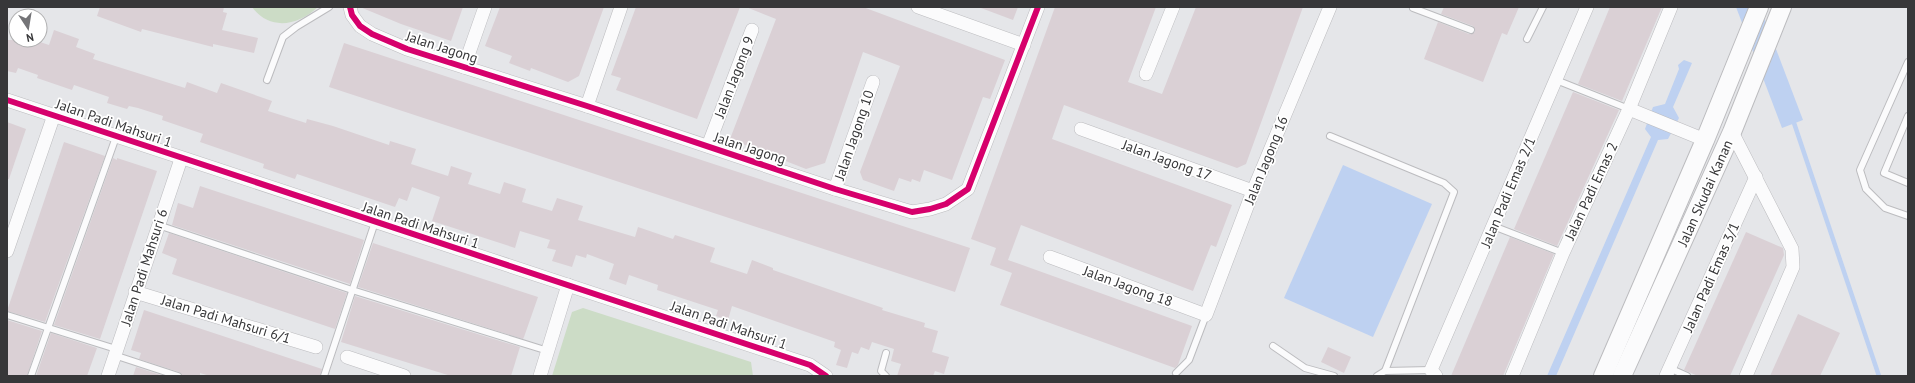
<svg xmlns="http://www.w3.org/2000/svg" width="1915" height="383" font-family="'PT Sans',sans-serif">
<rect width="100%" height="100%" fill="#e5e6e9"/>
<!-- green -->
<g fill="#ccdcc6">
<path d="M252,7H318C298,26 269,31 252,7Z"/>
<path d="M583,308L751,362L753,376H552L572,312Z"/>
</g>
<!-- water -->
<g fill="#bed1f1">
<path d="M1736,7H1760L1803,120L1782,128Z"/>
<path d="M1684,60L1692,63L1673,107L1679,118L1668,139L1658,140L1556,376H1547L1651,137L1645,129L1653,107L1665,104L1679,69L1678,65Z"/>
<path d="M1343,165L1432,204L1373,337L1284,298Z"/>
</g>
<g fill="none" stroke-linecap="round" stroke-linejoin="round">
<!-- stream -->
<path stroke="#bed1f1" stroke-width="4.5" d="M1793,120L1879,376"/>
</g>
<!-- building -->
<g fill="#dad0d5">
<path d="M100,7H224L223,12L227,13L222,30L258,38L254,53L213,44V47L142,29L141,32L97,16Z"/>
<path d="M360,7H463L451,41L401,24Z"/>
<path d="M500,7H604L579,76L568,82L531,68L530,71L509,63L512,56L485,46Z"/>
<path d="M636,7H740L697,119L616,90L621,78L611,75Z"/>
<path d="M746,7H863L1005,60L990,99L983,97L952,180L924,170L920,182L912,179L911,182L899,178L894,191L863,180L860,172L900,66L863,52L825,163L806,169L730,139L776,19Z"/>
<path d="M981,7H1018L1013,20L981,8Z"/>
<path d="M1055,7H1156L1128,82L1162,94L1196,7H1303L1246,164L1237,168L1064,105L1052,139L1232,205L1216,247L1211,245L1193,291L1021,225L1008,260L1192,326L1178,365L1175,368L1000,305L1012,273L990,265L996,248L971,239Z"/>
<path d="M1444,7H1519L1507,35L1502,33L1483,82L1424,59L1438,22L1469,34L1475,32V29L1473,26L1441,14Z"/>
<path d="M1610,7H1662L1622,101L1578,84Z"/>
<path d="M54,30L79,39L76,47L95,54L93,59L185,88L187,82L217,93L221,83L272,101L268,111L306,123L307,119L333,126L389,145L390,141L416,149L411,164L448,176L451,166L472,173L468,184L500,194L504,182L526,189L522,202L552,211L557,198L583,206L578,220L635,237L638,227L673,239L675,235L715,248L710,262L747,274L752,260L773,268V270L883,308L882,310L925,323L924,327L938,331L932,352L949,357L944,374L935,371L933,376H897L901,364L891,361L894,349L872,342L869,350L861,347L858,354L852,352L847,368L836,365L841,350L834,347L835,342L732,306L728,320L716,316L718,310L657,290L658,285L629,275L626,285L609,279L614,264L587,254L586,258L576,255L572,267L552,261L556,250L547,248L550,240L520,231L515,248L432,221L440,197L412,187L407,201L399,198L395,207L297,174L295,179L263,168L264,164L200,142L203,134L162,120L163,116L138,108L129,106L127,109L107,103L109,97L74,85L72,90L37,78L38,75L18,68L16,73L7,71V40H34L49,45Z"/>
<path d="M344,43L970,248L955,292L329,87Z"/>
<path d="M1573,92L1619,110L1557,246L1514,229Z"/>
<path d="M7,122L26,129L9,179H7Z"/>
<path d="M64,142L105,156L45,322L7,311Z"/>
<path d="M113,158L117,160V158L157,171L100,339L54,325Z"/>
<path d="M200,186L364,240L350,284L172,225L178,203L193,208Z"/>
<path d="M1746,232L1783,248L1784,255L1730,376H1698L1684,370Z"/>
<path d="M169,233L347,293L335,329L172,274L177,259L162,253Z"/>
<path d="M1510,237L1554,254L1503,376H1451Z"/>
<path d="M373,243L538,297L524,337L523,339L358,287Z"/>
<path d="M355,296L520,347L511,376H451L341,342Z"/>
<path d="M144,310L322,369L320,376H210L200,373V376H182L179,372L139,359L141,353L131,350Z"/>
<path d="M1798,314L1840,333L1820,376H1770Z"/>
<path d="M7,320L42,331L27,376H7Z"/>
<path d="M51,333L97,348L87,376H36Z"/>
<path d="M1328,347L1351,357L1344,373L1321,362Z"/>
<path d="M136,367L164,376H133Z"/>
</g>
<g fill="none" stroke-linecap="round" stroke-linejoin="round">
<!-- lane casing -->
<g stroke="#bcbcbf" stroke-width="8">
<g id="lane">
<path d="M1413,8L1471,30"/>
<path d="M1527,39L1543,7"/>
<path d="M1908,62L1860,170L1866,189L1885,208L1908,216"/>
<path d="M267,80L283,37L296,27L329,7"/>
<path d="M1556,80L1629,109"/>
<path d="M1908,116L1884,173L1908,183"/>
<path d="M1330,136L1444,183L1454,192L1385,371"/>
<path d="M158,225L352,290L548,351"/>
<path d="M1493,226L1563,253"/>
<path d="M7,315L116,349"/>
<path d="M1273,346L1305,368L1334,376"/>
<path d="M114,355L178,376"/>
<path d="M1669,368L1687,376"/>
<path d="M1176,373L1189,360L1206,315"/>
<path d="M31,376L116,137"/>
<path d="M324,376L375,222"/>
<path d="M886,376L881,371L886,353"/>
<path d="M1377,376L1385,371L1431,370"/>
</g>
</g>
<!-- street casing -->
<g stroke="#bcbcbf" stroke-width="14">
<g id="street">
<path d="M350,7L352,15L360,26L372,34L407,49L587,106L835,189L912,212L930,209L946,204L968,189L1038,7"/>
<path d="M918,7L1024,45"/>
<path d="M464,67L485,7"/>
<path d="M1146,74L1173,7"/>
<path d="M7,100L810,365L826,376"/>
<path d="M587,106L621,7"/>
<path d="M1629,109L1705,140"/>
<path d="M1081,129L1253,191"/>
<path d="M1732,132L1792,249L1793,267L1746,376"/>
<path d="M708,146L752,30"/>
<path d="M835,189L873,82"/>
<path d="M7,251L54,115"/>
<path d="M1050,257L1206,315L1253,191L1330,7"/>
<path d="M135,292L316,347"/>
<path d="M347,357L404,376"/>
<path d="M108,376L181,159"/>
<path d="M540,376L568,285"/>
<path d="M1436,376L1431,370L1587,7"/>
<path d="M1512,376L1563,253L1629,109L1671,7"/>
<path d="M1666,376L1756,177"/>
</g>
</g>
<!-- secondary casing -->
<g stroke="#bcbcbf" stroke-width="20">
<g id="secondary">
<path d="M1603,376L1705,140L1759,7"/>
<path d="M1622,376L1732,132L1782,7"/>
</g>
</g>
<!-- lane -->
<use href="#lane" stroke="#fbfbfc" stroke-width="6"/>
<!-- street -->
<use href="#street" stroke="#fbfbfc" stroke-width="13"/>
<!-- secondary -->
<use href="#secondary" stroke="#fbfbfc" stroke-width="18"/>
<!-- cycleway casing -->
<g stroke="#fff" stroke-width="8">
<g id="cycleway">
<path d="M350,7L352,15L360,26L372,34L407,49L587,106L835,189L912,212L930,209L946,204L968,189L1038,7"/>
<path d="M7,100L810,365L826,376"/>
</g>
</g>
<!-- cycleway -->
<use href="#cycleway" stroke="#d6006c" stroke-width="6"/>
</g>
<g text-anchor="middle" stroke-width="3.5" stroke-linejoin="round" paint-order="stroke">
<!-- street labels -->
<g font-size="14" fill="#373739" stroke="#fff">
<text transform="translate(442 47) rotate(18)" y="5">Jalan Jagong</text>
<text transform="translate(734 77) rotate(-69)" y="5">Jalan Jagong 9</text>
<text transform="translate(114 123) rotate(19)" y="5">Jalan Padi Mahsuri 1</text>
<text transform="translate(854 135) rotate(-71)" y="5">Jalan Jagong 10</text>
<text transform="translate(750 148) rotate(18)" y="5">Jalan Jagong</text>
<text transform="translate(1167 160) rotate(20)" y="5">Jalan Jagong 17</text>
<text transform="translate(1266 160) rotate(-68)" y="5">Jalan Jagong 16</text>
<text transform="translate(1591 191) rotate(-65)" y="5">Jalan Padi Emas 2</text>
<text transform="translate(1508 192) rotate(-67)" y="5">Jalan Padi Emas 2/1</text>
<text transform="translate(1705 193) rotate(-66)" y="5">Jalan Skudai Kanan</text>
<text transform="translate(421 225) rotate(18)" y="5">Jalan Padi Mahsuri 1</text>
<text transform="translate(144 267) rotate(-72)" y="5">Jalan Padi Mahsuri 6</text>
<text transform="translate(1711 277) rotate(-66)" y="5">Jalan Padi Emas 3/1</text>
<text transform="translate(1128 286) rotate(20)" y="5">Jalan Jagong 18</text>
<text transform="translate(226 319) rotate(17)" y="5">Jalan Padi Mahsuri 6/1</text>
<text transform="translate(729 325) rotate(19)" y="5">Jalan Padi Mahsuri 1</text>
</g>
</g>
<!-- border -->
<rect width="1915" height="383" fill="none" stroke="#373739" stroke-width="16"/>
<!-- north arrow -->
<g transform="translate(28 28) rotate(168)"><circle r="19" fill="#ffffff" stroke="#afafb0"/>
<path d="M0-3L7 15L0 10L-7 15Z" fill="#747477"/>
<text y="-6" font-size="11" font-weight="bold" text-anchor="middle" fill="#373739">N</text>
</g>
</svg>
